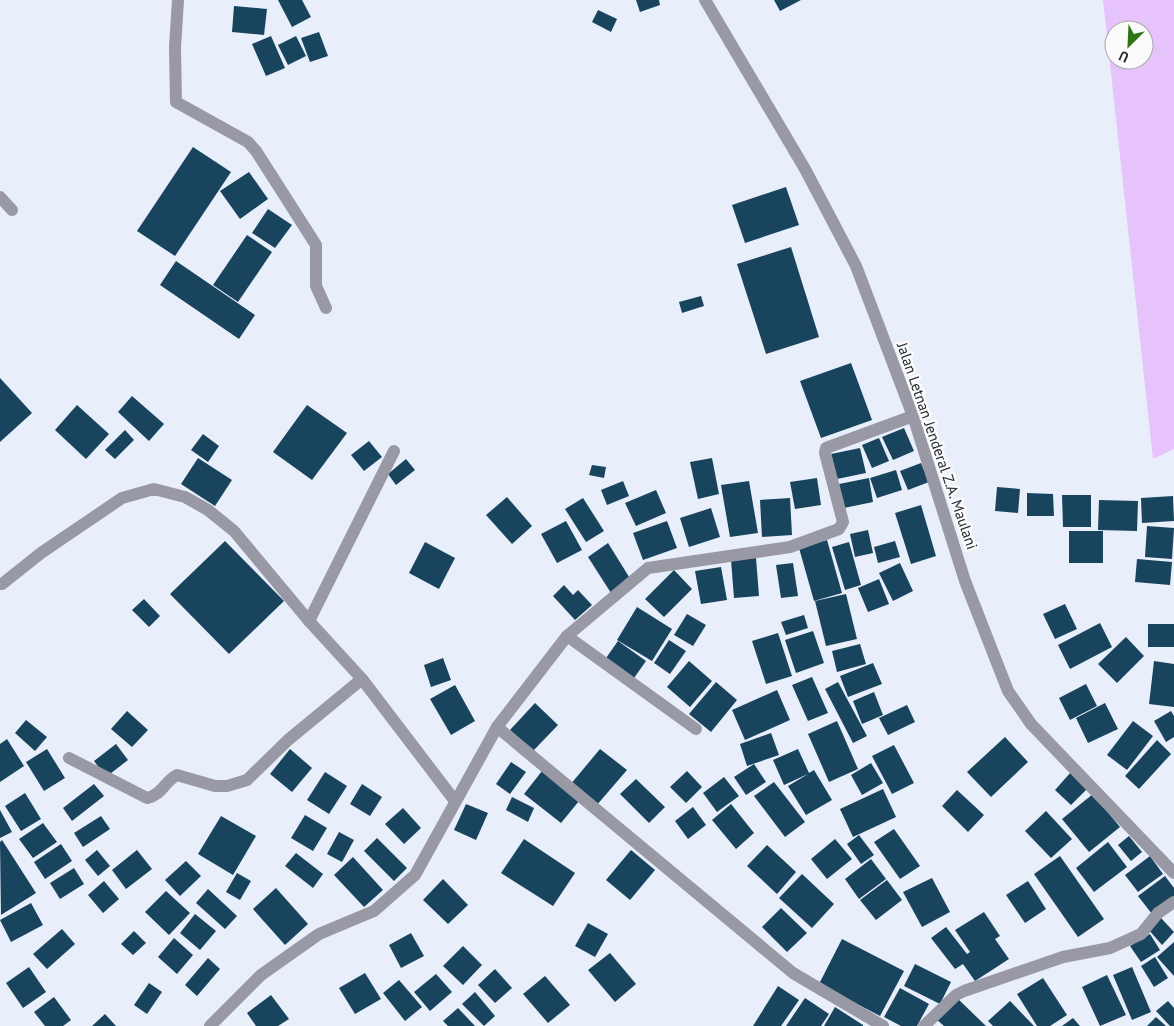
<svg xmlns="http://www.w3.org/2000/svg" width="1174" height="1026" font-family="'PT Sans',sans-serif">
<rect width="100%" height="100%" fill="#e8eefa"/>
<!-- green -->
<path fill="#e6c4fb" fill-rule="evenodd" d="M1103,0H1174V449L1153,459ZM1114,30H1144V60H1114Z"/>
<!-- building -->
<g fill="#18445e">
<path d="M278,0H302L311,17L292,27Z"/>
<path d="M636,0H659L660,5L640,12Z"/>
<path d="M774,0H801L780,11Z"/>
<path d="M234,6L267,9L264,35L232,32Z"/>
<path d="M598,10L617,19L611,32L592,22Z"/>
<path d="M319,32L328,56L310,62L301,38Z"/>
<path d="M271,36L285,68L266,76L252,44Z"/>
<path d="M296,36L306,56L288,65L278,45Z"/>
<path d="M193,147L231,172L175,256L137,231Z"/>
<path d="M249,172L268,199L240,219L220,191Z"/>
<path d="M786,187L799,225L745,243L732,205Z"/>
<path d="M268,209L292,225L275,248L252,233Z"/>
<path d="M247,235L272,252L238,302L213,285Z"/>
<path d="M791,247L819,337L766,354L737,264Z"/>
<path d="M176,261L255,315L239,339L160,285Z"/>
<path d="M701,296L704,306L682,313L679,302Z"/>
<path d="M851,363L872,420L821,438L800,381Z"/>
<path d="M0,378L32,413L0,442Z"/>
<path d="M132,396L164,424L149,441L118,412Z"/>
<path d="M77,405L109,434L86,459L55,430Z"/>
<path d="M307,405L347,433L312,480L273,452Z"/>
<path d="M904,428L914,451L893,460L882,437Z"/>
<path d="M125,430L134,440L115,459L105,450Z"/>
<path d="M203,434L219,446L208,462L191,450Z"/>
<path d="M879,438L889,461L872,468L862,445Z"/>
<path d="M369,441L382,457L364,471L351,455Z"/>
<path d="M860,448L866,473L837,479L831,454Z"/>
<path d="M198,458L232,480L215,506L181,484Z"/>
<path d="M712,458L719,494L698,499L690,462Z"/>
<path d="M406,459L415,470L396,485L388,474Z"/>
<path d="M921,463L929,482L908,490L900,471Z"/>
<path d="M592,465L606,467L604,478L589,475Z"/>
<path d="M896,470L902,490L877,498L870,478Z"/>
<path d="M817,478L821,505L795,509L790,482Z"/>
<path d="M869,478L873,502L844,508L839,484Z"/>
<path d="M623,481L629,496L607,505L601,490Z"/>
<path d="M749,481L758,533L730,537L721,485Z"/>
<path d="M997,487L1020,489L1018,513L995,511Z"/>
<path d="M656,490L666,513L636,526L625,503Z"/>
<path d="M1027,493L1053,494L1054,516H1027Z"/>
<path d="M1062,495H1091V527H1063Z"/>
<path d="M1173,496L1174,521L1142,523L1141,498Z"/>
<path d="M507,497L532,526L512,544L486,515Z"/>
<path d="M583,498L604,531L586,542L565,509Z"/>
<path d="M790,498L792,535L762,537L760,500Z"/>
<path d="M1099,500L1138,501L1137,531L1098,530Z"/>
<path d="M921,505L936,556L911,564L895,513Z"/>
<path d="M711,508L720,537L689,547L680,518Z"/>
<path d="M566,521L582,550L557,563L541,534Z"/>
<path d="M667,521L677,548L643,560L633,533Z"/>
<path d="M1147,526L1174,528L1172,559L1145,557Z"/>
<path d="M868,530L873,553L855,557L850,534Z"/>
<rect x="1069" y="531" width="34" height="32"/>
<path d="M827,540L842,593L814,601L799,548Z"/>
<path d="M225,541L284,601L229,654L170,594Z"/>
<path d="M895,541L900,557L878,563L874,547Z"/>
<path d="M425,542L455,558L439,589L409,573Z"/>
<path d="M849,542L861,585L845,590L832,547Z"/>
<path d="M608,543L631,580L611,593L588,557Z"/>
<path d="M756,558L759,596L734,598L731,560Z"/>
<path d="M1137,559L1172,562L1170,585L1135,582Z"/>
<path d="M793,563L798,596L781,598L776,565Z"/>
<path d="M900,563L913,591L893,601L879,573Z"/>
<path d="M721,567L727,600L701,604L695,571Z"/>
<path d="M674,570L692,589L664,617L645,599Z"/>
<path d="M879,579L889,604L868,612L858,588Z"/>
<path d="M564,585L573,595L578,590L592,605L575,620L553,596Z"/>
<path d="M846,594L857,639L826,646L815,601Z"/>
<path d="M144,599L160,616L149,627L132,610Z"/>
<path d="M1065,604L1077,629L1055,639L1043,614Z"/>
<path d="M637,607L672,629L652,661L617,640Z"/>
<path d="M687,614L706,625L693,646L674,635Z"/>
<path d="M804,615L808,628L786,635L781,622Z"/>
<path d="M1100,623L1112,647L1070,669L1058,645Z"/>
<rect x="1148" y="624" width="26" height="23"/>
<path d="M813,631L824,663L796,673L785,640Z"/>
<path d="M778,633L792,676L766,684L752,641Z"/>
<path d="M1126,637L1144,656L1117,683L1098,664Z"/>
<path d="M669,640L686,651L670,674L654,663Z"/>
<path d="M618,641L646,661L634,678L606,658Z"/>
<path d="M860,644L866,664L837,672L832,651Z"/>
<path d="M443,658L451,680L431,687L424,665Z"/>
<path d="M689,661L712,681L690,707L667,687Z"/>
<path d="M1154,661L1174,664V707L1149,704Z"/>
<path d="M873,663L882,684L848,697L840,676Z"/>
<path d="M812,677L828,713L808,721L792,685Z"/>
<path d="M716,682L737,700L711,732L689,714Z"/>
<path d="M838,682L867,736L853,743L825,689Z"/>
<path d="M1086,684L1097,706L1070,720L1059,698Z"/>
<path d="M455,685L475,721L451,735L430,699Z"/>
<path d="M777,690L790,720L745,740L732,710Z"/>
<path d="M874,692L883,715L862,724L853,701Z"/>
<path d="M535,703L558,725L533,751L510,730Z"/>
<path d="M1105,703L1118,729L1088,743L1076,718Z"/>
<path d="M907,705L915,722L888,735L879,718Z"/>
<path d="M127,711L148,730L132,747L111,729Z"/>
<path d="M1171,711L1174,716V737L1166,742L1154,721Z"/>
<path d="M26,720L47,737L35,751L15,733Z"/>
<path d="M837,721L858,769L829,782L808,734Z"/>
<path d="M1133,721L1153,736L1127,770L1107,755Z"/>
<path d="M771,733L779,755L747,766L740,744Z"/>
<path d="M1005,737L1028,762L991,797L967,772Z"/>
<path d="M7,739L24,766L0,782V744Z"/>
<path d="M1157,740L1171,754L1139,789L1125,776Z"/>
<path d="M116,744L128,760L106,777L94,761Z"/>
<path d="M894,745L914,783L892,794L872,756Z"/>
<path d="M47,749L65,778L44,791L26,762Z"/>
<path d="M290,749L312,768L292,792L270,774Z"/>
<path d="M600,749L627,770L596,806L570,785Z"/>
<path d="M798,749L809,773L814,770L832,800L806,815L788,786L808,774L784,785L773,760Z"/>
<path d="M511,762L526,772L510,794L496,784Z"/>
<path d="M871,763L883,783L862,795L851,775Z"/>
<path d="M754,764L766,782L746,795L734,777Z"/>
<path d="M542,771L579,801L561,823L524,794Z"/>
<path d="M687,771L702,787L686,803L670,787Z"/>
<path d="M325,772L347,786L329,814L307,800Z"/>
<path d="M1071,772L1088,788L1071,805L1055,790Z"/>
<path d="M724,777L739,796L717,812L703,793Z"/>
<path d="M636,779L665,807L649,823L620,794Z"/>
<path d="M774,782L805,822L785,837L754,796Z"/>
<path d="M94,784L104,796L72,821L63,808Z"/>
<path d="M362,784L382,797L370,816L350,804Z"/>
<path d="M883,789L896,817L853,837L840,809Z"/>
<path d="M957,790L984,815L968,832L942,806Z"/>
<path d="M25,793L41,819L21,831L5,806Z"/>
<path d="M1093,794L1120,827L1089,852L1062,819Z"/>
<path d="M512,797L534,808L528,822L506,810Z"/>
<path d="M466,804L488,813L476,840L454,830Z"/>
<path d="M731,804L754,833L736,849L712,820Z"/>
<path d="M693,807L706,825L688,839L675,821Z"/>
<path d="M403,808L421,828L404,844L385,824Z"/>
<path d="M0,810L12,832L0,838Z"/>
<path d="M1046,811L1072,839L1051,858L1025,831Z"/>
<path d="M305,815L327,828L313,851L291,838Z"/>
<path d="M101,816L110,829L83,847L74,833Z"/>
<path d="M221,816L256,836L233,875L198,854Z"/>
<path d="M43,823L57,842L33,858L19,839Z"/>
<path d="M894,829L920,866L900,879L874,842Z"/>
<path d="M339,832L354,840L342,862L327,854Z"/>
<path d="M859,835L874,855L861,864L847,844Z"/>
<path d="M1129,836L1142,852L1131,861L1118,845Z"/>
<path d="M377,838L407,868L394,881L364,851Z"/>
<path d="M524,839L575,873L553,906L501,873Z"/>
<path d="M835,839L852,859L827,879L811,859Z"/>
<path d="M2,840L36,893L1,915L0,842Z"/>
<path d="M1108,842L1127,867L1094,892L1076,868Z"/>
<path d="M61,844L72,861L45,879L34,862Z"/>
<path d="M767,845L796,872L777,894L747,866Z"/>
<path d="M97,850L110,866L98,876L85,860Z"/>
<path d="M137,850L152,869L126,889L112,870Z"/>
<path d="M631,850L655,870L630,900L606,880Z"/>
<path d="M296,853L323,874L313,888L285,866Z"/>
<path d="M1060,856L1104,919L1078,937L1034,874Z"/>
<path d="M1150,856L1163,874L1138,892L1125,875Z"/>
<path d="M353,857L383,890L364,907L334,875Z"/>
<path d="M871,859L886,879L859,899L845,879Z"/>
<path d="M186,861L201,876L180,896L165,880Z"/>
<path d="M74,868L84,884L60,899L50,883Z"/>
<path d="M237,873L251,881L240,900L226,892Z"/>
<path d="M802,874L834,904L812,928L779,898Z"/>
<path d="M1165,876L1174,888V897L1152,914L1138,896Z"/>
<path d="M932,878L950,912L922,927L903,892Z"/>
<path d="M443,879L468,905L448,924L423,900Z"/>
<path d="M887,880L902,900L876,920L860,900Z"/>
<path d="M104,881L119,899L103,913L88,895Z"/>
<path d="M1028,881L1046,909L1025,923L1006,895Z"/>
<path d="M276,888L308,924L285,945L253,909Z"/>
<path d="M208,889L237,916L225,929L196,903Z"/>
<path d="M166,891L190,913L169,935L145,912Z"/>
<path d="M31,903L43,925L11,942L0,920Z"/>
<path d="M781,908L807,933L787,952L762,927Z"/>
<path d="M984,912L1000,936L995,939L1009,959L975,981L963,964L955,969L931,938L946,927L967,954L970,952L955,930Z"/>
<path d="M195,914L216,931L200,950L180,933Z"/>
<path d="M1161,918L1174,932L1162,945L1148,929Z"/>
<path d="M588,923L608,934L595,957L575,946Z"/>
<path d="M62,929L75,944L47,969L33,954Z"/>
<path d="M134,931L146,943L133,955L121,944Z"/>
<path d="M411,933L424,956L401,968L389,945Z"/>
<path d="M1150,934L1160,950L1141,962L1130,946Z"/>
<path d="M174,938L193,955L177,974L158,957Z"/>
<path d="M842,939L904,971L880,1016L819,984Z"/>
<path d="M1174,942V976L1157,957Z"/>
<path d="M463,946L482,965L463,985L443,966Z"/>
<path d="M610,953L636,984L615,1002L588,970Z"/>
<path d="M1155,957L1168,978L1154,987L1141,966Z"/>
<path d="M208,958L220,969L197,996L185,985Z"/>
<path d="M915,964L951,982L940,1004L904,986Z"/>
<path d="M29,967L46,992L23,1008L6,983Z"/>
<path d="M1132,967L1151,1012L1132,1020L1113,975Z"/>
<path d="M495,969L512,988L495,1003L478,985Z"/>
<path d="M365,973L381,999L355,1014L339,988Z"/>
<path d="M436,974L452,992L430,1011L414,992Z"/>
<path d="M1107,975L1126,1015L1100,1026L1082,987Z"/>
<path d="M545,976L570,1005L548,1023L523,994Z"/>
<path d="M1043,978L1067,1015L1050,1026H1037L1017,994Z"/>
<path d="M399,980L422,1007L405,1021L383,993Z"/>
<path d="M149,983L162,992L147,1014L134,1005Z"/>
<path d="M778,986L799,1000L781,1026H753Z"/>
<path d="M900,988L929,1004L917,1026H901L884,1017Z"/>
<path d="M475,992L495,1016L484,1026L462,1004Z"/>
<path d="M271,995L289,1019L278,1026H256L247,1013Z"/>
<path d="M54,997L71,1020L63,1026H45L34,1012Z"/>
<path d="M805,998L829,1014L821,1026H786Z"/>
<path d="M957,998L986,1026H944L936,1019Z"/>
<path d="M1010,1001L1034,1026H993L988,1021Z"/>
<path d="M1168,1001L1174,1008V1026H1170L1156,1011Z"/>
<path d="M835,1007L863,1025V1026H824Z"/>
<path d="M458,1008L475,1026H448L443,1021Z"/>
<path d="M105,1014L116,1026H92Z"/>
<path d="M1156,1017L1166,1026H1147Z"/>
<path d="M1073,1018L1080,1026H1062Z"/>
</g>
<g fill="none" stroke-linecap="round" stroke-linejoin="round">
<!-- minor -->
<g stroke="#9998a5" stroke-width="12">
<path d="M178,0L175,47L176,102L248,142L256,151L316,245V286L326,308"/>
<path d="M705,0L805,169L856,266L913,416L965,581L1008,691L1031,724L1174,873"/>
<path d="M0,197L12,210"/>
<path d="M2,584L41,553L122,498L154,489L185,497L208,510L234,531L309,621L362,679L455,801"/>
<path d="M309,621L394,451"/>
<path d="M567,636L696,729"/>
<path d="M497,727L793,973L883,1026"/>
<path d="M69,758L147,798C162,795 164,782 177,775L215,786H227L247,780L288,740L362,679"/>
<path d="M210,1026L261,975L319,934L374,911L415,875L497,727L567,636L648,568L790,547L839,529L843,522L825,453L826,448L913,416"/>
<path d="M924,1026L956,995L964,991L1063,957L1110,948L1141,934L1158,913L1174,902"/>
</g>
</g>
<g text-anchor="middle" stroke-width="5" stroke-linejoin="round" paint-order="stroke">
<!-- street labels -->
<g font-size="15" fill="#242a34" stroke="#fbfbfb">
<text transform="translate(937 446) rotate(71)" y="5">Jalan Letnan Jenderal Z.A. Maulani</text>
</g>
</g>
<!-- north arrow -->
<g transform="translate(1129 45) rotate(204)"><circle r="24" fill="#fbfbfb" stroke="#a5a7ab"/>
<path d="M0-4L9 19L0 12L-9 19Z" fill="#307515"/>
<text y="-8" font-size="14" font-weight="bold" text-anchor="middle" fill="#242a34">U</text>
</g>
</svg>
